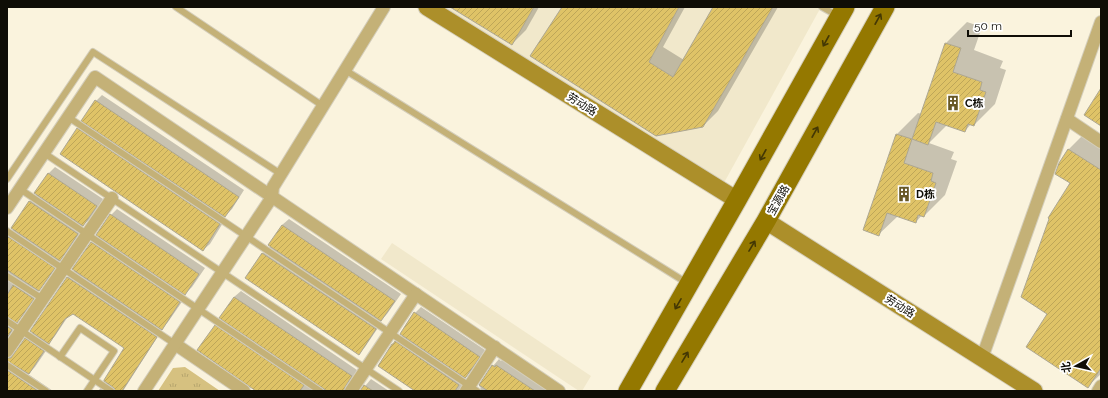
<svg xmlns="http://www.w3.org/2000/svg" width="1108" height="398" font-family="Raleway,'Noto Sans SC',sans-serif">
<defs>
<pattern id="park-tufts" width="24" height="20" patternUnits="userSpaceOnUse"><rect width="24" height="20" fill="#d6c180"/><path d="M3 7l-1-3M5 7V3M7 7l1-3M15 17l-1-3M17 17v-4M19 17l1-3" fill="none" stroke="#b6a56d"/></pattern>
<pattern id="building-hatch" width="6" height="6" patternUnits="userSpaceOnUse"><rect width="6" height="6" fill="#dfc367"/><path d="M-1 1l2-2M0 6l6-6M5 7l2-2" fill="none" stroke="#bea658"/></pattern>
</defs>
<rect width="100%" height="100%" fill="#faf3dd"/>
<!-- built -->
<g fill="#f1e8cb">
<path d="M427,7H821L720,190Z"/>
<path d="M392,243L591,376L582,391H579L381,259Z"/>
</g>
<!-- park -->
<path fill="url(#park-tufts)" d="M185,367L220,391H221H158L173,368Z"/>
<!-- shadow -->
<g fill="#0003">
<path d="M452,7H539L526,30L512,44Z"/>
<path d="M563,7H685L663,47L684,60L714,7H778L718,111L703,126Z"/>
<path d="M967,22L982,27L974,50L1003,61L1000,68L1006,70L995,104L974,125L971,124L965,131L947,125L929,143L954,152L951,159L957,161L945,195L924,216L922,215L916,222L898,216L878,235L897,134L918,113L922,114L946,43Z"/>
<path d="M102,95L244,190L232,209L224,217L226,218L210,244L203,250L77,129L85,122L96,101Z"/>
<path d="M1085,133L1101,144V374L1088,386L1048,314L1071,183L1060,163L1069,149Z"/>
<path d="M55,167L103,199L90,219L82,226L84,227L66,253L59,261L60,262L45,283L38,291L39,292L24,315L16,322L18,323L7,339V235L14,229L12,228L30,201L37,194L36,193L49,173Z"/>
<path d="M117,209L205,268L192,287L184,295L186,296L168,322L161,329L162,330L123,391H98L107,381L126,348L73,312L69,315L55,336L48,343L50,345L35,367L28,374L53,391H7V349L13,352H16L26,339L33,332L31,331L68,277L75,270L92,243L99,235L111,215Z"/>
<path d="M289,219L401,294L387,314L380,321L382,322L365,347L359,353L246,278L263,253L271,246L282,225Z"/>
<path d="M241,291L357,370L350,383L353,391H259L215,326L223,319L221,318L234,297Z"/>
<path d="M421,307L485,350L472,370L465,378L466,379L464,384L468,391H417L393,344L403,335L415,313Z"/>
<path d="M499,359L501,361L503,359L551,391H477L481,388L479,386L493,366Z"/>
<path d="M371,379L389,391H361Z"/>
</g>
<!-- building -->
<g fill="url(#building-hatch)" stroke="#ada792">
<path d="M450,7H534L512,45Z"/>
<path d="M562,7H679L649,62L673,77L713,7H773L703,127L656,136L530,56Z"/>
<path d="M945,43L961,48L953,72L982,82L980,90L986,92L974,126L968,124L965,132L936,122L928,145L912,139Z"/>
<path d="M1101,88V126L1084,115Z"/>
<path d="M95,100L239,197L225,217L81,121Z"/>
<path d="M77,128L220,224L203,251L60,154Z"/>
<path d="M896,134L912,139L904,163L933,173L931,181L936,183L924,217L918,215L916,223L887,213L879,236L863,230Z"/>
<path d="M1068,149L1101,170V368L1088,388L1026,347L1047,314L1021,297L1049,219L1048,218L1070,183L1055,174L1059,163Z"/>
<path d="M48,173L97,206L83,226L34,193Z"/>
<path d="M29,201L78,234L60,261L11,228Z"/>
<path d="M110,214L199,274L185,295L96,235Z"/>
<path d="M282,225L395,301L381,321L268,245Z"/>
<path d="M7,236L55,268L39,291L7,270Z"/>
<path d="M91,242L180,302L162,330L72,269Z"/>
<path d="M262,253L376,329L359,355L245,278Z"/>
<path d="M67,277L157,337L122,391H115L114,388L104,381V380L124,348L73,314L65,319L49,344L30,331Z"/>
<path d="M13,285L34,299L17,323L7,317V295Z"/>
<path d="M234,297L352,376L345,387L344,391H327L219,318Z"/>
<path d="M414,312L480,357L466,377L465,378L400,334Z"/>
<path d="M215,325L304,385L300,391H256L197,350Z"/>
<path d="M7,326L12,330L7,338Z"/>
<path d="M25,338L44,351L29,374L7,361V358H11L13,355Z"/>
<path d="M395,341L459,385L455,391H415L378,366L392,344H393Z"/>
<path d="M492,365L495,367L496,365L535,391H488L479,385Z"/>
<path d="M7,370L35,389L38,391H7Z"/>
<path d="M364,385L373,391H360Z"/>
</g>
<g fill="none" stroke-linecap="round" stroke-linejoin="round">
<!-- lane casing -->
<g stroke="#d4cebb" stroke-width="8">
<g id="lane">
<path d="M176,7L323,106"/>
<path d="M822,7L838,16"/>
<path d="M345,70L687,283"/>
<path d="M68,117L477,391"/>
<path d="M44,153L399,391"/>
<path d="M7,179L93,52L281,174"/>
<path d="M20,189L320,391"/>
<path d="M7,231L175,344"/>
<path d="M7,276L43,299"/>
<path d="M7,321L111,391"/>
<path d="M60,357L80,328L114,351L87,391"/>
<path d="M7,365L46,391"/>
</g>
</g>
<!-- street casing -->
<g stroke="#d4cebb" stroke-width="14">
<g id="street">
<path d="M1067,119L1101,142"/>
<path d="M7,208L95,77L559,391"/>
<path d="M175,344L244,391"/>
<path d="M7,351L112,198"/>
<path d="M982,358L1101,22"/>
<path d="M144,391L272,197L273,187L384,7"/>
<path d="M351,391L416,294"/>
<path d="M466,391L495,347"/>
<path d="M1098,391L1101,386"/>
</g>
</g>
<!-- secondary casing -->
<g stroke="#d4cebb" stroke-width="19">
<g id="secondary">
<path d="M427,7L737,200"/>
<path d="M766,221L1034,391"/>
</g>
</g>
<!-- primary casing -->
<g stroke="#d4cebb" stroke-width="21">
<g id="primary">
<path d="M628,391L737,200L845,7"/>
<path d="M665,391L766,221L885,7"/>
</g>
</g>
<!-- lane -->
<use href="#lane" stroke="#c4b177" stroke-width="6"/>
<!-- street -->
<use href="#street" stroke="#c4b177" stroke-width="12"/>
<!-- secondary -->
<use href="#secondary" stroke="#ac8f2a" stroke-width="17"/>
<!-- primary -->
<use href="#primary" stroke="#947800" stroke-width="19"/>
</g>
<!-- one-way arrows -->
<defs><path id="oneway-shaft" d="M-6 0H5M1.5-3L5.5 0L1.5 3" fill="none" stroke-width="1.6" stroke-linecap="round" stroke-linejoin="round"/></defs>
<g stroke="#443804">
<use href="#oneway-shaft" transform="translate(878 19) rotate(-61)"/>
<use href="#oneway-shaft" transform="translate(826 41) rotate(119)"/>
<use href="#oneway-shaft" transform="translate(815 132) rotate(-61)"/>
<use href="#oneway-shaft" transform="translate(763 155) rotate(119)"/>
<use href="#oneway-shaft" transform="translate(752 246) rotate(-59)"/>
<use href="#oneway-shaft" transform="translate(678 304) rotate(120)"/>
<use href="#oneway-shaft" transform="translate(685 357) rotate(-59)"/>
</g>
<!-- icons -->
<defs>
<g id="building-bare" transform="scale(1.2)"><path d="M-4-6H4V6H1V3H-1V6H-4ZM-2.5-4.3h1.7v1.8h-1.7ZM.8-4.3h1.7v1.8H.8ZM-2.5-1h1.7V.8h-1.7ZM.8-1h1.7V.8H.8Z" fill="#675725" stroke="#fff" stroke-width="2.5" paint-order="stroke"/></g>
</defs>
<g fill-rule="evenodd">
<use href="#building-bare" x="953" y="103"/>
<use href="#building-bare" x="904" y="194"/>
</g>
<g text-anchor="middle" stroke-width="4" stroke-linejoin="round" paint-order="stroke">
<!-- poi labels -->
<g font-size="11" font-weight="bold" fill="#0f0d06" stroke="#fff" text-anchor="start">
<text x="965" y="107">C栋</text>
<text x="916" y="198">D栋</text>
</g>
<!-- street labels -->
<g font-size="11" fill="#0f0d06" stroke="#fff">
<text transform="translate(582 104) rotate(32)" y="4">劳动路</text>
<text transform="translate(778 200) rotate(-61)" y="4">宝源路</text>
<text transform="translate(900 306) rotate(32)" y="4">劳动路</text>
</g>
</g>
<!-- border -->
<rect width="1108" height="398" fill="none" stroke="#0f0d06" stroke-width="16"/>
<!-- north arrow -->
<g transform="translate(1076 366) rotate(262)" stroke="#ffffff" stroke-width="3" paint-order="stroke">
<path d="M0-3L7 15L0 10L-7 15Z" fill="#0f0d06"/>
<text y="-6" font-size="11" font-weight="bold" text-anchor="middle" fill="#0f0d06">北</text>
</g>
<!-- scale -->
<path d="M968 30v6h103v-6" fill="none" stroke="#0f0d06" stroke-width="2"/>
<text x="974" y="30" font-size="12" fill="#0f0d06" stroke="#ffffff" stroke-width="3" paint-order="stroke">50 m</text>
</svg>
